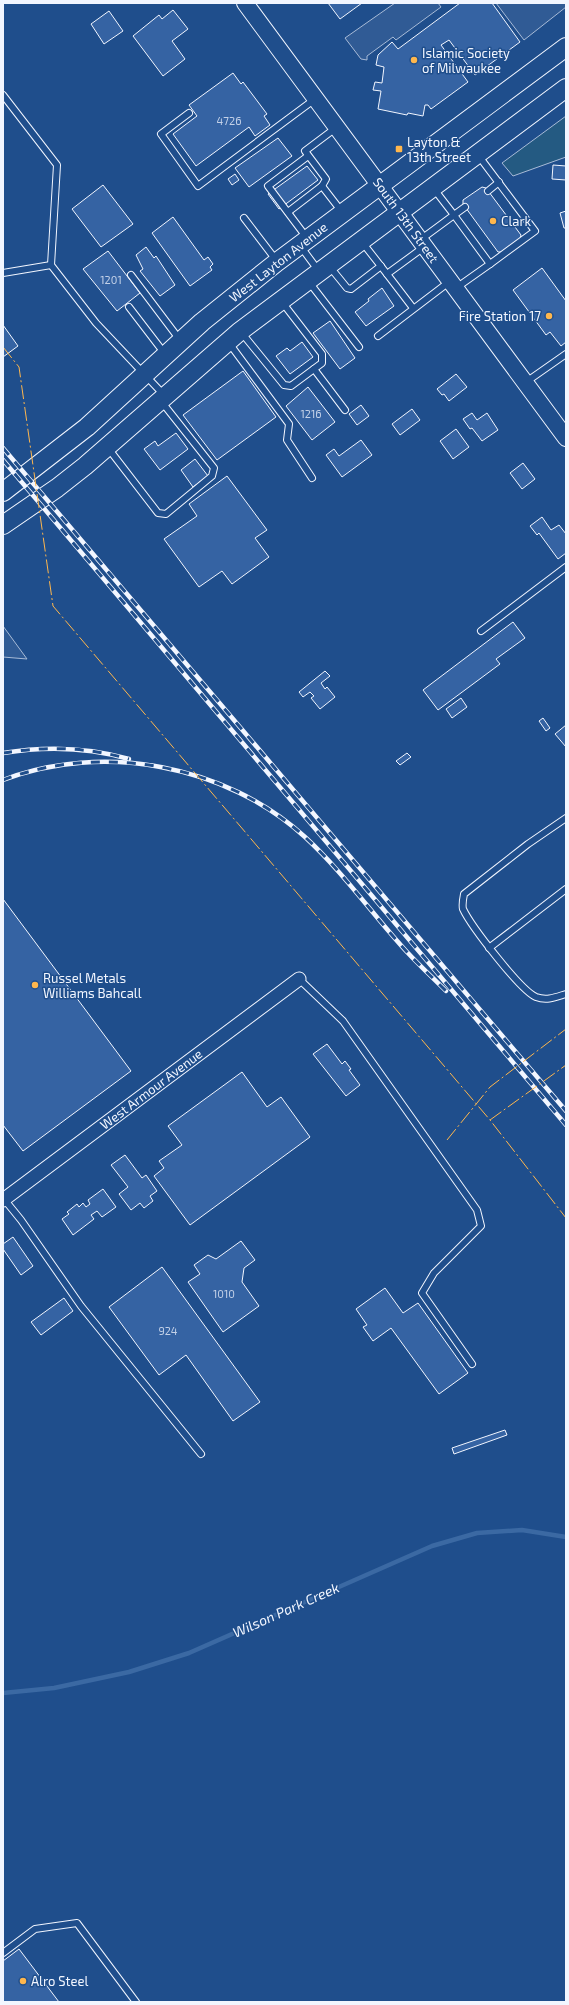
<svg xmlns="http://www.w3.org/2000/svg" width="569" height="2005" font-family="'Exo 2',sans-serif">
<rect width="100%" height="100%" fill="#1f4e8c"/>
<!-- green -->
<path fill="#245a82" stroke="#a8bbd7" d="M566,116V157L513,176L502,163Z"/>
<!-- parking -->
<g fill="#305b95" stroke="#a8bbd7">
<path d="M395,3H438L441,7L396,40L393,37L367,56V60L361,59L345,38Z"/>
<path d="M496,3H566V7L524,40Z"/>
<path d="M3,626L27,659L3,657Z"/>
</g>
<g fill="none" stroke-linecap="round" stroke-linejoin="round">
<!-- stream -->
<path stroke="#3b69a3" stroke-width="4.5" d="M3,1693L54,1688L129,1672L189,1653L432,1546L477,1533L522,1530L566,1537"/>
</g>
<!-- building -->
<g fill="#3563a3" stroke="#f2f6ff">
<path d="M328,3H362L340,19Z"/>
<path d="M460,3H492L520,42L475,75L449,40L441,45L468,82L431,109L428,105H425L423,116L408,113L407,115L378,109L381,91L373,90L375,82L382,83L384,67L376,65L378,55L392,42L398,49Z"/>
<path d="M173,10L188,29L172,41L185,59L163,76L133,36L159,15L162,19Z"/>
<path d="M109,11L123,31L104,44L91,24Z"/>
<path d="M233,73L241,84L243,82L267,114L264,116L270,125L255,136L249,127L196,166L173,134L197,116L189,105Z"/>
<path d="M278,138L292,156L249,187L235,168Z"/>
<path d="M553,165L566,166V180L552,179Z"/>
<path d="M307,166L318,180L279,209L268,194Z"/>
<path d="M235,174L239,180L232,185L228,179Z"/>
<path d="M103,185L133,224L101,247L72,209Z"/>
<path d="M482,187L486,188L521,235L520,239L501,252H498L463,204V200Z"/>
<path d="M566,211V228H564L560,213Z"/>
<path d="M173,217L204,260L208,257L213,264L210,267L212,270L190,286L152,233Z"/>
<path d="M146,247L154,258L156,256L175,285L160,296L140,271L143,269L136,255Z"/>
<path d="M108,251L140,293L117,311L83,269Z"/>
<path d="M542,268L566,301V342L561,346L550,332L546,335L513,290Z"/>
<path d="M382,288L394,306L366,326L355,312L369,301L368,299Z"/>
<path d="M330,321L355,358L340,369L313,333Z"/>
<path d="M3,325L18,346L3,357Z"/>
<path d="M302,342L313,357L290,374L276,356L287,348L290,351Z"/>
<path d="M243,371L276,417L217,460L183,415Z"/>
<path d="M456,374L467,387L449,401L444,394L442,395L437,389Z"/>
<path d="M308,387L335,422L312,440L286,406Z"/>
<path d="M361,405L369,416L357,425L349,414Z"/>
<path d="M412,409L420,420L400,435L392,424Z"/>
<path d="M472,413L477,420L487,413L498,430L482,441L472,428L470,429L463,419Z"/>
<path d="M456,429L469,447L453,459L440,441Z"/>
<path d="M176,433L188,449L160,470L144,449L155,441L158,446Z"/>
<path d="M361,440L372,455L342,477L326,455L334,449L339,456Z"/>
<path d="M195,459L208,476L193,487L181,470Z"/>
<path d="M523,463L535,479L522,489L510,473Z"/>
<path d="M227,476L267,530L255,538L269,557L232,584L222,571L199,587L164,539L197,516L189,504Z"/>
<path d="M542,517L551,530L559,525L566,534V553L558,559L539,533L537,535L530,526Z"/>
<path d="M513,622L525,638L496,659L500,664L438,710L423,690Z"/>
<path d="M325,671L330,676L321,683L325,689L327,687L335,697L320,709L311,698L314,696L310,692L303,697L299,692Z"/>
<path d="M461,698L467,707L452,718L446,709Z"/>
<path d="M543,718L550,728L546,731L539,721Z"/>
<path d="M566,725V747L555,734Z"/>
<path d="M407,753L411,757L400,765L396,761Z"/>
<path d="M3,899L131,1071L23,1151L3,1125Z"/>
<path d="M327,1044L342,1064L345,1061L351,1069L349,1070L360,1085L346,1096L313,1054Z"/>
<path d="M242,1072L267,1107L281,1097L310,1137L190,1225L154,1176L164,1168L159,1161L182,1145L168,1126Z"/>
<path d="M125,1155L142,1178L146,1175L157,1191L150,1196L153,1201L144,1208L140,1203L131,1210L119,1194L128,1187L111,1165Z"/>
<path d="M103,1189L116,1207L102,1217L97,1211L91,1215L94,1219L73,1235L62,1219L69,1214L67,1212L77,1204L79,1207L83,1203L86,1207L90,1204L88,1200Z"/>
<path d="M13,1237L33,1266L21,1275L3,1249V1244Z"/>
<path d="M241,1241L255,1260L244,1268L242,1282L259,1306L223,1332L188,1282L200,1274L194,1265L208,1255L216,1259Z"/>
<path d="M162,1267L260,1402L233,1421L186,1355L159,1375L109,1307Z"/>
<path d="M385,1288L403,1313L418,1303L468,1373L439,1394L391,1328L373,1341L363,1327L367,1325L356,1309Z"/>
<path d="M64,1298L73,1311L41,1335L31,1322Z"/>
<path d="M505,1430L507,1435L454,1454L452,1448Z"/>
<path d="M19,1949L59,2002H3V1961Z"/>
</g>
<g fill="none" stroke-linecap="round" stroke-linejoin="round">
<!-- service casing -->
<g stroke="#f2f6ff" stroke-width="8">
<g id="service">
<path d="M3,95L57,165L51,265L96,323L164,395"/>
<path d="M189,113L161,134L198,186L315,99"/>
<path d="M478,155L535,231L490,264"/>
<path d="M322,186L342,212"/>
<path d="M434,189L454,215L465,207"/>
<path d="M488,191L499,182"/>
<path d="M288,212L322,186L326,179L305,151L337,127"/>
<path d="M244,218L276,260"/>
<path d="M307,238L268,186L308,156"/>
<path d="M420,240L454,215L490,264L456,288"/>
<path d="M362,242L387,274"/>
<path d="M301,247L318,270"/>
<path d="M330,267L347,288L351,289L381,266"/>
<path d="M3,273L51,265"/>
<path d="M131,275L180,340"/>
<path d="M309,282L359,347"/>
<path d="M129,307L165,354"/>
<path d="M413,308L387,274L424,247"/>
<path d="M241,332L284,385L291,386L322,363V354L282,302"/>
<path d="M378,336L449,282"/>
<path d="M229,343L289,424L287,440L312,478"/>
<path d="M314,369L345,410"/>
<path d="M526,382L566,354"/>
<path d="M108,448L158,513L166,514L212,476L214,468L161,401"/>
<path d="M481,631L566,567"/>
<path d="M566,818L528,844L464,894C463,899 462,905 463,909C471,926 520,990 536,997C547,1001 556,997 566,994"/>
<path d="M489,948L566,889"/>
<path d="M299,979L343,1021L477,1210L481,1226L434,1273L422,1293L472,1364"/>
<path d="M4,1199L21,1220L81,1306L201,1454"/>
<path d="M3,1953L35,1929L77,1923L136,2002"/>
</g>
</g>
<!-- minor casing -->
<g stroke="#f2f6ff" stroke-width="15">
<path id="minor" d="M3,1200L299,979"/>
</g>
<!-- tertiary casing -->
<g stroke="#f2f6ff" stroke-width="18">
<path id="tertiary" d="M245,3L566,438"/>
</g>
<!-- secondary casing -->
<g stroke="#f2f6ff" stroke-width="20">
<g id="secondary">
<path d="M3,492L87,427L202,322L277,262L566,47"/>
<path d="M3,525L57,488L85,466L239,332L566,88"/>
</g>
</g>
<!-- service -->
<use href="#service" stroke="#1f4e8c" stroke-width="6"/>
<!-- minor -->
<use href="#minor" stroke="#1f4e8c" stroke-width="13"/>
<!-- tertiary -->
<use href="#tertiary" stroke="#1f4e8c" stroke-width="16"/>
<!-- secondary -->
<use href="#secondary" stroke="#1f4e8c" stroke-width="18"/>
<!-- rail casing -->
<g stroke="#f2f6ff" stroke-width="4.5">
<g id="rail">
<path d="M3,448L566,1111"/>
<path d="M3,460L566,1125"/>
<path d="M3,753C46,746 87,747 129,759"/>
<path d="M3,780C103,742 226,765 305,837C343,872 373,915 407,952C420,966 433,978 446,991"/>
</g>
</g>
<!-- rail -->
<use href="#rail" stroke="#1f4e8c" stroke-width="3" stroke-dasharray="9" stroke-linecap="butt"/>
<!-- power -->
<g stroke="#ffb74d" stroke-width="1" stroke-dasharray="14 3 2 3" stroke-linecap="butt">
<path d="M3,347L19,367L53,606L490,1120L566,1218"/>
<path d="M490,1120L566,1065"/>
<path d="M447,1140L490,1087L566,1029"/>
</g>
</g>
<!-- markers -->
<g fill="#ffb74d" stroke="#1f4e8c" stroke-width="1.5">
<circle cx="414" cy="60" r="4"/>
<rect x="395" y="145" width="8" height="8" rx="2"/>
<circle cx="493" cy="221" r="4"/>
<circle cx="549" cy="316" r="4"/>
<circle cx="35" cy="985" r="4"/>
<circle cx="23" cy="1981" r="4"/>
</g>
<g text-anchor="middle" stroke-width="3" stroke-linejoin="round" paint-order="stroke">
<!-- number labels -->
<g font-size="11" fill="#c3d1e8">
<text x="229" y="125">4726</text>
<text x="111" y="284">1201</text>
<text x="311" y="418">1216</text>
<text x="224" y="1298">1010</text>
<text x="168" y="1335">924</text>
</g>
<!-- poi labels -->
<g font-size="13" fill="#f2f6ff" stroke="#1f4e8c" text-anchor="start">
<text x="422" y="58">Islamic Society<tspan x="422" dy="15">of Milwaukee</tspan></text>
<text x="407" y="147">Layton &amp;<tspan x="407" dy="15">13th Street</tspan></text>
<text x="501" y="226">Clark</text>
<text x="541" y="321" text-anchor="end">Fire Station 17</text>
<text x="43" y="983">Russel Metals<tspan x="43" dy="15">Williams Bahcall</tspan></text>
<text x="31" y="1986">Alro Steel</text>
</g>
<!-- street labels -->
<g font-size="13" fill="#f2f6ff" stroke="#1f4e8c">
<text transform="translate(406 220) rotate(54)" y="5">South 13th Street</text>
<text transform="translate(278 262) rotate(-38)" y="5">West Layton Avenue</text>
<text transform="translate(151 1089) rotate(-37)" y="5">West Armour Avenue</text>
</g>
<!-- water labels -->
<g font-size="14" font-style="italic" fill="#f2f6ff" stroke="#1f4e8c">
<text transform="translate(286 1610) rotate(-24)" y="5">Wilson Park Creek</text>
</g>
</g>
<!-- border -->
<rect width="569" height="2005" fill="none" stroke="#f2f6ff" stroke-width="8"/>
</svg>
